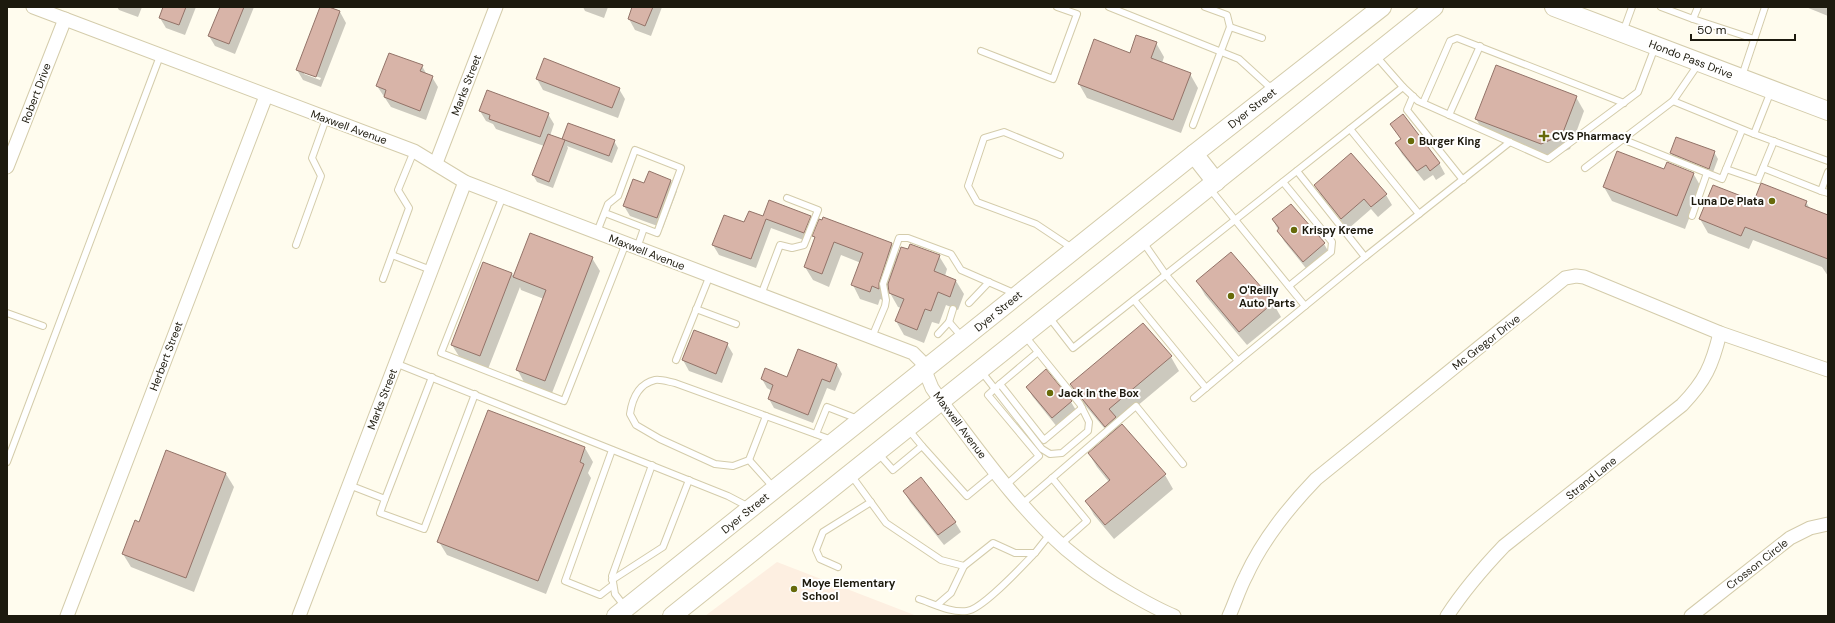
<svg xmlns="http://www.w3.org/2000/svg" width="1835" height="623" font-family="'DM Sans',sans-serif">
<rect width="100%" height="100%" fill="#fffcee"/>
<!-- education -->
<path fill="#fdefe1" d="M777,562L917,616H705Z"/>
<!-- shadow -->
<g fill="#0003" fill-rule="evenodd">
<path d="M117,7H142L138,17L119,10Z"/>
<path d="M165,7H196L185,35L166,28L160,18Z"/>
<path d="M221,7H254L235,54L215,46L209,36Z"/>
<path d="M321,7L340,12L346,23L321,87L303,80L297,70ZM304,72L321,78L320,80L304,74Z"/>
<path d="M583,7H608L604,18L585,11Z"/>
<path d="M633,7H662L651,36L635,30L629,19Z"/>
<path d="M1806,7H1828V16Z"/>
<path d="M1156,43L1164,57L1162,63L1190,74L1198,88L1181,133L1087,98L1079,84L1130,54Z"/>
<path d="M422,66L427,75L432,77L438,87L426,120L391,107L377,86Z"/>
<path d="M537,79L619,89L625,99L618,118L543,90Z"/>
<path d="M1576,97L1584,111L1570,149L1550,157L1484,132L1476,119Z"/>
<path d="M480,111L548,114L554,124L550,136L564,141L563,139L614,141L618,148L612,163L567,146L568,148L553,188L537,182L533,175L544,146L496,129L493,124L486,121Z"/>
<path d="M1392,125L1439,163L1445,174L1436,180L1433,175L1424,181L1402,154L1396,144L1401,140Z"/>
<path d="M1714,152L1718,159L1712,175L1675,160L1671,153Z"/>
<path d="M1664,170L1693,173L1701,187L1685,229L1612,201L1604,187Z"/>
<path d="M671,181L677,191L663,228L630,216L624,206L645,184Z"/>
<path d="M1315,185L1386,195L1392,205L1378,217L1371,209L1348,229L1321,196Z"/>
<path d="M1755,202H1806L1810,209L1828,216V276L1822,267L1753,240L1749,249L1708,233L1700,219Z"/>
<path d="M1291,205L1324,244L1330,254L1309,272L1284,241L1273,220Z"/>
<path d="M810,216L817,228L823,218L892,244L899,256H939L947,269L945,276L956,281L964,294L958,310L946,305L939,324L932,322L924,343L904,335L896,321L901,308L898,307L890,293L889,288L886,297L887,302L880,299L878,305L860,299L853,285L861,263L841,255L829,287L813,280L805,267L815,239L812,234L809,242L771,228L756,268L719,255L713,245L745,224L764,217Z"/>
<path d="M530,234L592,258L600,271L552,393L524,382L517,369L544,299L521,290L520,287L488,369L460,358L452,345L484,263L512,274L514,277Z"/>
<path d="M1197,281L1273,303L1281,317L1247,345L1205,295Z"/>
<path d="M727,344L733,354L722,383L689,371L683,360Z"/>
<path d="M1171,357L1179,371L1118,422L1165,475L1173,489L1114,539L1094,515L1086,501L1109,482L1097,467L1089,454L1110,435L1079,398L1071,384Z"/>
<path d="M837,365L842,374L835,391L827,388L813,423L774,408L769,399L772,391L767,388L762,379L765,370L788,378Z"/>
<path d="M1027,387L1071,402L1077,412L1058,428L1033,397Z"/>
<path d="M585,448L593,462L588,473L591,478L546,594L447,555L439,542Z"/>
<path d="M226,474L234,487L194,592L131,567L123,554L139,523Z"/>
<path d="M904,491L955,522L961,532L944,545L910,502Z"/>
</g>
<!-- building -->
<g fill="#d8b4a8" stroke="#937368">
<path d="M163,7H186L179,25L159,18Z"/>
<path d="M220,7H244L229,44L208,36Z"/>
<path d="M320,7H329L340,11L316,77L296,70Z"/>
<path d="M632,7H653L645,26L628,19Z"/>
<path d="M1136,35L1157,42L1151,58L1191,73L1173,120L1078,84L1094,39L1130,53Z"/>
<path d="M389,53L423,65L420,71L433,76L420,111L384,97L386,90L376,86Z"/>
<path d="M544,58L620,88L612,108L536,79Z"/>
<path d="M1496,65L1577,96L1562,135L1541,144L1475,119Z"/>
<path d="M487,90L549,113L540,137L489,119L490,115L479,111Z"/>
<path d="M1403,114L1440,163L1430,171L1426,165L1417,171L1395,143L1401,139L1390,124Z"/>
<path d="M568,123L615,140L609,156L562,139Z"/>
<path d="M548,134L565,140L549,182L532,175Z"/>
<path d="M1676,137L1715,151L1709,169L1670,153Z"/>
<path d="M1617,151L1664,169L1667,162L1694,173L1677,216L1603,187Z"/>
<path d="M1351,153L1387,194L1371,207L1364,199L1341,219L1314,185Z"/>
<path d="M649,171L671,180L657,218L623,206L633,179L644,183Z"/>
<path d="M1761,183L1807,201L1805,206L1828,215V259L1745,227L1741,236L1699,219L1713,185L1754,201Z"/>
<path d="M769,200L811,216L804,233L766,219L751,259L712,245L724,215L744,222L749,211L763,216Z"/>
<path d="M1291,204L1325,243L1303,262L1277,231L1279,228L1272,219Z"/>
<path d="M823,217L892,243L879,283V289L872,286L870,292L851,285L863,253L834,242L822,274L804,267L815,237L812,236L819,219L822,220Z"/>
<path d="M530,233L593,257L545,381L516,370L546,290L513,277Z"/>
<path d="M910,244L940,255L934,271L956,280L950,297L938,292L931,311L925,309L917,330L895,321L904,299L889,293L888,284L901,247L908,249Z"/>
<path d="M1231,252L1274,302L1239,332L1196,281Z"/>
<path d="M483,262L512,273L480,356L451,345Z"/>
<path d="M1143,323L1172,356L1109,409L1116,417L1105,427L1070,384Z"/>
<path d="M694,330L728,343L716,374L682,360Z"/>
<path d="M798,349L837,364L830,382L822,379L808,415L768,399L773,385L761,379L765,368L787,377Z"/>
<path d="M1046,369L1072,401L1052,418L1026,387Z"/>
<path d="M488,410L585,447L580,462L584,464L538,581L437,542Z"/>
<path d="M1122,424L1166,474L1105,525L1085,501L1110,480L1088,453Z"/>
<path d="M166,450L226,473L186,578L122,554L135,520L139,522Z"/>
<path d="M921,477L956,522L938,535L903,491Z"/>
</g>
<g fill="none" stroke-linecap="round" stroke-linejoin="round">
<!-- service casing -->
<g stroke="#d4ccab" stroke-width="8">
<g id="service">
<path d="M1109,7L1239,59L1273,90"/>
<path d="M1205,7L1227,15L1230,27"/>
<path d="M1661,7L1693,19L1698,7"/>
<path d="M1693,19L1754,39"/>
<path d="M1623,32L1632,7"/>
<path d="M981,51L1053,79L1077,14L1057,7"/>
<path d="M1699,63L1673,101L1754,134L1771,91"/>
<path d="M1742,76L1765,7"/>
<path d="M1403,87L1418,101L1548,159L1638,92L1655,47"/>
<path d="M1413,96L1407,110L1463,180"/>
<path d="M1423,103L1450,41L1457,38L1624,103"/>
<path d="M1449,115L1480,46"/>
<path d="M1193,125L1230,27L1262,38"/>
<path d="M1350,129L1419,214L1510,142"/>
<path d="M1754,134L1828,161"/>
<path d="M1622,139L1722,179L1742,130"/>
<path d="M1060,155L1004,132L984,138L968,186L977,202L1036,224L1072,248"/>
<path d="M1585,168L1673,101"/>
<path d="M1763,168L1821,191"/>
<path d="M1726,169L1758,180L1774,141"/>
<path d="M1297,171L1365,257L1419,214"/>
<path d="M1828,172L1821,191L1828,193"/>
<path d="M1283,182L1332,242L1331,252L1289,286"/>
<path d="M1210,189L1305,306L1365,257"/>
<path d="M503,196L441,353L564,401L626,243"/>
<path d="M1692,216L1707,173"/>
<path d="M597,232L608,204L618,196L635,150L681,168L657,233L605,213"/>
<path d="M1143,242L1166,275L1238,361L1305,306"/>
<path d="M296,245L321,176L312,158L326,119"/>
<path d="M637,248L644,228"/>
<path d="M392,255L431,270"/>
<path d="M383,279L409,208L398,190L414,151"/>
<path d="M761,295L780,245L792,248L804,245L818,210L787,198"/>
<path d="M1134,300L1206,388"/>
<path d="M969,303L989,282"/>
<path d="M696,309L736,324"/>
<path d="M7,313L43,326"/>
<path d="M1049,317L1073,348L1403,87L1375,55"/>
<path d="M949,322L953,309"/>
<path d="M938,334L949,322L962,337"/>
<path d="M872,337L885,306L886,300L883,284L899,238H908L951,254L961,270L1016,294"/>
<path d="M676,360L710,275"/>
<path d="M395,363L728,496L749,507"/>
<path d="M981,371L1042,449L1050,454L1062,453L1088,431L1089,422L1080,404L1025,336"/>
<path d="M1000,384L1038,352"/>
<path d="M1194,398L1238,361"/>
<path d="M908,429L922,446"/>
<path d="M816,434L827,407L858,419"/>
<path d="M612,450L565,581L600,595L613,585"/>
<path d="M878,453L893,470L922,446L967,496L996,472"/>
<path d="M749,460L766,416"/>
<path d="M7,462L160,56"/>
<path d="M851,475L886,523L941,560L964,566L993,543L1015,553H1035L1050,534"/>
<path d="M1052,478L1087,521L1061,544"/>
<path d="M349,485L385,499L432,377"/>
<path d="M1006,485L1039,456L988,395L1000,384L1044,440L1082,408"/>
<path d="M774,488L749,460L733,466L715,464L660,439L636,425L630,414C632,400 638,384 655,380C661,379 669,382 675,383L832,440"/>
<path d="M385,499L380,513L424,529L475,394"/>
<path d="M1022,504L1136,406L1183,464"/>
<path d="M838,567L820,559L816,550L823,532L871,502"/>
<path d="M612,580L663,547L689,480"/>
<path d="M919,599C934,604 951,613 967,611C983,609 1023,565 1035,553"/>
<path d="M937,605L951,593L964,566"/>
<path d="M625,607L615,594L612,576L652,465"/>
</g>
</g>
<!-- minor casing -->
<g stroke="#d4ccab" stroke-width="15">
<g id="minor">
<path d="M33,7L414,151L465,182L913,353L921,361L932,388L941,401C980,452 1018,507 1066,549C1086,566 1108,581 1131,594C1145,602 1159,610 1174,616"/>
<path d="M436,163L496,7"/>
<path d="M7,167L65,19"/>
<path d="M67,616L266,96"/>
<path d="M299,616L465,182"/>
<path d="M1229,616C1235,603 1239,589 1246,576C1263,539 1288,508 1316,479L1565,278L1576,276L1584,277L1720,333L1828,370"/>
<path d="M1447,616C1464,590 1483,568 1504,546L1682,405C1705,381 1712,366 1720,333"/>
<path d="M1691,616L1790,538L1810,528L1828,524"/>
</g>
</g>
<!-- secondary casing -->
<g stroke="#d4ccab" stroke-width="20">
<g id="secondary">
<path d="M1554,7L1828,111"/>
<path d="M1194,154L1216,182"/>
<path d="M616,616L1194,154L1382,7"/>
<path d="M672,616L1434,7"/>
</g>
</g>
<!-- service -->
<use href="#service" stroke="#fff" stroke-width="6"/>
<!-- minor -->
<use href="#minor" stroke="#fff" stroke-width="13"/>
<!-- secondary -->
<use href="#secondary" stroke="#fff" stroke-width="18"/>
</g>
<!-- markers -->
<g fill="#676a0a" stroke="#fff" stroke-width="1.5">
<path d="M1542 130h4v4h4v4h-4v4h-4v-4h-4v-4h4z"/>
<circle cx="1411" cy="141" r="4"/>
<circle cx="1772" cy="201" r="4"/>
<circle cx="1294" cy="230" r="4"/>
<circle cx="1231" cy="296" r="4"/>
<circle cx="1050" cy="393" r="4"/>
<circle cx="794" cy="589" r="4"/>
</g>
<g text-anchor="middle" stroke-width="4" stroke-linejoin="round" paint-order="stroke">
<!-- street labels -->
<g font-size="11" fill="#1d1a0e" stroke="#fff">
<text transform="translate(1691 59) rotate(21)" y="4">Hondo Pass Drive</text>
<text transform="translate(466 85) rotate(-69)" y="4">Marks Street</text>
<text transform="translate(36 93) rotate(-69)" y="4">Robert Drive</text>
<text transform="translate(1252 108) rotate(-38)" y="4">Dyer Street</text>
<text transform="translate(349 127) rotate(20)" y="4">Maxwell Avenue</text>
<text transform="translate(647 252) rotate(21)" y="4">Maxwell Avenue</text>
<text transform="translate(998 311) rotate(-39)" y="4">Dyer Street</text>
<text transform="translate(1486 342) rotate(-38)" y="4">Mc Gregor Drive</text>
<text transform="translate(166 356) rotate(-69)" y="4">Herbert Street</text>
<text transform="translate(382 399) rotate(-69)" y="4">Marks Street</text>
<text transform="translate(960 425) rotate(53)" y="4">Maxwell Avenue</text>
<text transform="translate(1591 478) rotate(-39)" y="4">Strand Lane</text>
<text transform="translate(745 513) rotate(-39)" y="4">Dyer Street</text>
<text transform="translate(1757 564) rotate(-38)" y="4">Crosson Circle</text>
</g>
<!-- poi labels -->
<g font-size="11" font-weight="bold" fill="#1d1a0e" stroke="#fff" text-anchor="start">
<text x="1552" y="140">CVS Pharmacy</text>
<text x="1419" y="145">Burger King</text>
<text x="1764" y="205" text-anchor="end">Luna De Plata</text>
<text x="1302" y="234">Krispy Kreme</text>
<text x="1239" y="294">O'Reilly<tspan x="1239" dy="13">Auto Parts</tspan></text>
<text x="1058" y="397">Jack in the Box</text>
<text x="802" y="587">Moye Elementary<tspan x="802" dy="13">School</tspan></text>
</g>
</g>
<!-- border -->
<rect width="1835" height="623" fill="none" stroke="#1d1a0e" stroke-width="16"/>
<!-- scale -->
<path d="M1691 34v6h104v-6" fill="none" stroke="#1d1a0e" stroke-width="2"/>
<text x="1697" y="34" font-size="12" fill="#1d1a0e" stroke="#ffffff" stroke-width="3" paint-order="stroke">50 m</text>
</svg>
